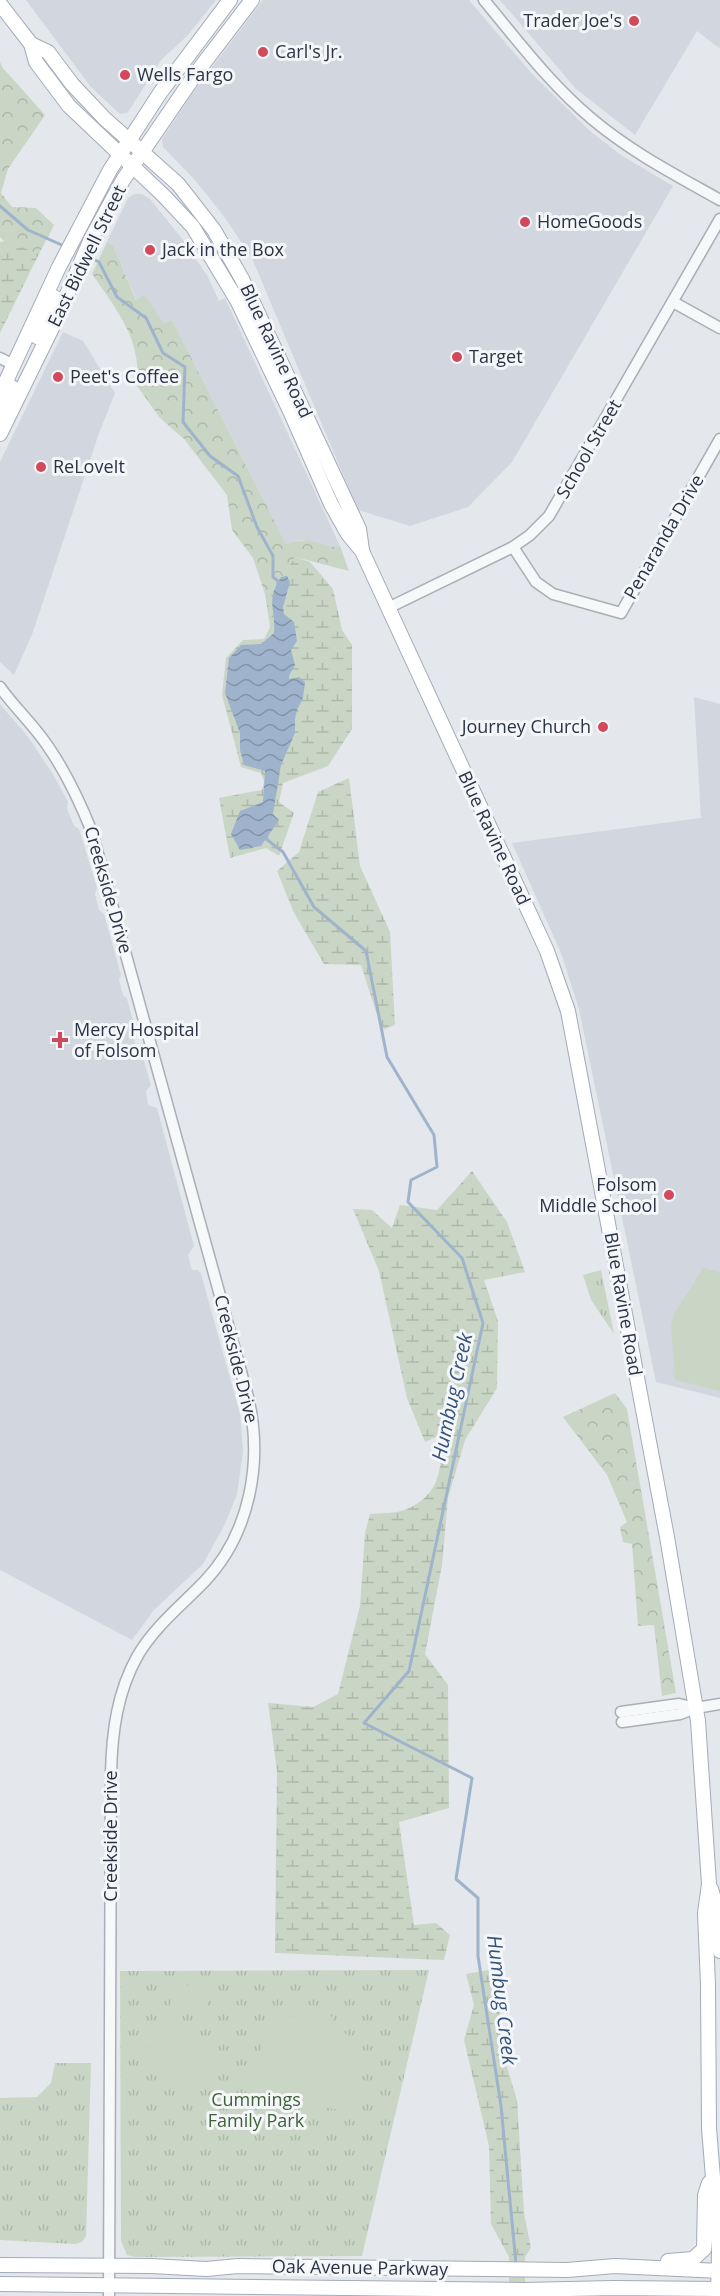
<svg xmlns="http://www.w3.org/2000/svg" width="720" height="2296" font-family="'Open Sans',sans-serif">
<defs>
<pattern id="grass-tufts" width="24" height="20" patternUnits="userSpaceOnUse" patternTransform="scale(1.5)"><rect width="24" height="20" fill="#c9d6c5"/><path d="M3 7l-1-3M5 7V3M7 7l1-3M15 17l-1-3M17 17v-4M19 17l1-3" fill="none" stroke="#adb8ab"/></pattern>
<pattern id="forest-crowns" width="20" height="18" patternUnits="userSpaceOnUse" patternTransform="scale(1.5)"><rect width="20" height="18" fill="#c9d6c5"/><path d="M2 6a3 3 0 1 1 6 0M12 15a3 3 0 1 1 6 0" fill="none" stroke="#adb8ab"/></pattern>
<pattern id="wetland-marsh" width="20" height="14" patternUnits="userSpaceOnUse" patternTransform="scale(1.5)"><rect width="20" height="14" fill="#c9d6c5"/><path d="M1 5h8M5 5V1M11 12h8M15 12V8" fill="none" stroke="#adb8ab"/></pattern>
<pattern id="water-waves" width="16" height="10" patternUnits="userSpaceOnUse" patternTransform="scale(1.5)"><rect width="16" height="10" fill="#9fb4cc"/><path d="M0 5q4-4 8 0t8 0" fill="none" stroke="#8293a7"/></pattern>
</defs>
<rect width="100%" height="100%" fill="#e4e7ec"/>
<!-- built -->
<g fill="#d2d6de">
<path d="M26,0H216L187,36L161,60L132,106L127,113L120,114L91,87Z"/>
<path d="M263,0H469L532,74L590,131L621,155L673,186L512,462L468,507L410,526L358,510L251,256L222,214L195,180L163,147L162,139L191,95Z"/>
<path d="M500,0H720V46L719,48L697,31L635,135L576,89Z"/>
<path d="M134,194H142L150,199L183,240L208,277L219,301L225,298L340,546L329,548L315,542L301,540L286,544L172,320L163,323L137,301L113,245L107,242L128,198Z"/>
<path d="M63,332L83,341L115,393L99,433L33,632L14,675L0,662V462Z"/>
<path d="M694,697L720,704V1398L656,1382L579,1009L561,953L512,843L701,818Z"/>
<path d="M0,704L29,738L54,776L68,802L67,809L74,826L79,829L97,888L95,894L99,910L104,914L121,975L119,980L123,995L127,999L135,1028L133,1035L136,1049L141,1051L151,1085L146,1091L148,1105L157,1108L194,1246L188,1255L192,1270H198L201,1274L240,1414L243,1452L237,1494L225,1524L203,1564L154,1610L132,1640L0,1570Z"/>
</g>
<!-- grass -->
<g fill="url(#grass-tufts)">
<path d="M601,1270L614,1334L591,1300L583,1275Z"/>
<path d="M429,1970L362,2256L135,2257L127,2255L121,2241L120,1971Z"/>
<path d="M55,2063H91L86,2236L82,2242L75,2244L0,2240V2098L37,2097L51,2083Z"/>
</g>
<!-- forest -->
<g fill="url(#forest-crowns)">
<path d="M0,62L3,68L45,115L8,169L1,193L12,207L36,208L54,225L39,254L5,242L0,237Z"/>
<path d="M107,242L113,245L136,300L145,295L163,323L172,320L286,544C296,541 305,539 316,542C326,545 329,548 340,546L349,571L295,557L274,588L265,594L253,558L232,530L227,495L184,439L160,418L137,386C142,340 117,310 92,274Z"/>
<path d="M615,1393L627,1409L676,1693L662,1696L654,1625L638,1626L632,1544L623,1542L620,1527L627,1522L607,1475L563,1417Z"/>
</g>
<!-- wetland -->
<g fill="url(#wetland-marsh)">
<path d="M7,241L39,254L0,333V242Z"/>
<path d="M295,557L310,562L333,589L342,630L352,645V729L328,766L283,783L279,802L294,813L279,856L266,848L230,858L219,798L262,790L264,781L261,773L241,767L222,695L226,658L243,640L264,639L270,627L265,594L274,588Z"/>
<path d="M349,778L360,866L390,932L395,1025L382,1030L361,965L324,964L294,913L277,871L299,852L318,792Z"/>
<path d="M472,1171L507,1222L525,1272L484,1280L498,1321L497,1388L465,1440L448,1498L442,1565L425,1654L448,1685L449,1808L399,1822L414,1925L436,1923L450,1935L444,1960L275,1953L277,1771L268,1703L313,1707L338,1694L360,1606L365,1533L370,1514C381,1513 397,1514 407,1509C440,1495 443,1467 440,1435L425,1442L407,1398L379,1271L353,1209L372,1210L392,1228L400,1205L437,1210Z"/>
<path d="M494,1969L499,1996L501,2047L517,2100L524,2213L531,2248L525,2257V2296H509V2257L491,2224L489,2146L464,2040L474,2005L466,1974Z"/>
</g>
<!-- garden -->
<g fill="#c9d6c5">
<path d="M703,1268L720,1272V1391L675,1380L671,1326L673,1316Z"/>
<path d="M171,1985L208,1986V2012L170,2011Z"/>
<path d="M306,2009L326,2013L332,2017L335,2026L349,2036L356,2055L353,2074L357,2090C354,2097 351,2105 343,2108C331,2112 321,2103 307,2105C292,2108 280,2125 264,2116C254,2111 259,2099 257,2090C256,2086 252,2082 249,2079L250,2065L263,2048L259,2033L261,2025L268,2019L288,2018Z"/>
<path d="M162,2020H172L182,2025L217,2064L218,2069C209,2082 201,2093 185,2092L171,2078L150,2069C146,2051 142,2029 162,2020Z"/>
</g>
<!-- water -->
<path fill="url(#water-waves)" d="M287,576L290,582L283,607L284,614L294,622L297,641L291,650L295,665L289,676V679L299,677L305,682L303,698L297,710L295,719V733L281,765L273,814L279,820L261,846L240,850L231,834L240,811L263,802L265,771L244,765L240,750V733L225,693L229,658L241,645L261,644L274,633C276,608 265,601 281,577Z"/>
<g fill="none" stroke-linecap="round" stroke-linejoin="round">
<!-- stream -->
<g stroke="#9fb4cc" stroke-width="3">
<path d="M0,206L28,230L64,246"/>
<path d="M87,256L99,262L117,297L146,318L163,353L185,367L183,422L210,456L238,476L257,527L273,556V577L278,581V585"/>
<path d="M265,838L283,852L314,907L366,951L387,1057L434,1135L437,1167L411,1180L408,1202L462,1258L483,1323L409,1671L364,1723L472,1778L456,1879L478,1898V1956L501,2106L516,2264"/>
</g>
<!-- minor casing -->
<g stroke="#a9aeb7" stroke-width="13">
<g id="minor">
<path d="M484,0C518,41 551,85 592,119C631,152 676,175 720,200"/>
<path d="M673,302L720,328"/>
<path d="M0,358L14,365"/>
<path d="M513,547L536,582L553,594L621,613L720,439"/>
<path d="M388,608L513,547L530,535L549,516L720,219"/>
<path d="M0,687C14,707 33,724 47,745C66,772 80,802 92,832L248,1397C263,1460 251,1532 205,1581C182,1605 156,1625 138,1655C117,1692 112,1732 111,1773L109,2296"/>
<path d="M621,1712L679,1704L696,1708"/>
<path d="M622,1722L680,1714L696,1708L720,1704"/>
</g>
</g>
<!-- major casing -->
<g stroke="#a3abb8" stroke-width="16">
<g id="major">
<path d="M0,4L31,44L36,62L69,106L164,196L193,227L238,302L290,411L331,504L348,534L362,551L547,951L568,1011L667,1537L698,1721L709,1884L705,1913L708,1985L709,2128L719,2252L718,2296"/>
<path d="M31,44L48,52L72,84L105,119L178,184L214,230L242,279L359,529L362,550"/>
<path d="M37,337L54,297"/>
<path d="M0,394L59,267L110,170L160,93L230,0"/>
<path d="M0,413L12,387"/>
<path d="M0,434L56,320L91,239L123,180L197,72L252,0"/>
<path d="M711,1889L718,1912L720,1951"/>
<path d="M668,2261L693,2259L704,2249L705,2195L709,2183"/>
<path d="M0,2265L152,2266L206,2269L238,2266L567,2270L615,2266L720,2271"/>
<path d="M0,2284L523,2290L614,2288L720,2289"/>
</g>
</g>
<!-- minor -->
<use href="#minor" stroke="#f7f8fa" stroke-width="10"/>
<!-- major -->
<use href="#major" stroke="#fff" stroke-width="14"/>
</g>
<!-- markers -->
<g fill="#d1495b" stroke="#f4f6f9" stroke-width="2">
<circle cx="634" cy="21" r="6"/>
<circle cx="263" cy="52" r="6"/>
<circle cx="125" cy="75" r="6"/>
<circle cx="525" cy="222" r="6"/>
<circle cx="150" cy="250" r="6"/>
<circle cx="457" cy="357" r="6"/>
<circle cx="58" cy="377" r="6"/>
<circle cx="41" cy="467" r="6"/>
<circle cx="603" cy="727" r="6"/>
<path d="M57 1031h6v6h6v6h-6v6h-6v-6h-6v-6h6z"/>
<circle cx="669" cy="1195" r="6"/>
</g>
<g text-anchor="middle" stroke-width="6" stroke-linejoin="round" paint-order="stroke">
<!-- poi labels -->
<g font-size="18" fill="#2b3445" stroke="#f4f6f9" text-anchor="start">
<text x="622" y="27" text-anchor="end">Trader Joe's</text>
<text x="275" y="58">Carl's Jr.</text>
<text x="137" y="81">Wells Fargo</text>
<text x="537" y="228">HomeGoods</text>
<text x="162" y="256">Jack in the Box</text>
<text x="469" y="363">Target</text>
<text x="70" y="383">Peet's Coffee</text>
<text x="53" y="473">ReLoveIt</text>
<text x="591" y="733" text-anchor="end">Journey Church</text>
<text x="74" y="1036">Mercy Hospital<tspan x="74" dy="21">of Folsom</tspan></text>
<text x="657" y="1191" text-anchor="end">Folsom<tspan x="657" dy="21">Middle School</tspan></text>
</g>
<!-- street labels -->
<g font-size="18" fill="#2b3445" stroke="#f4f6f9">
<text transform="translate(87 256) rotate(-64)" y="6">East Bidwell Street</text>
<text transform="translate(276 351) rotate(65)" y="6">Blue Ravine Road</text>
<text transform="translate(589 449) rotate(-60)" y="6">School Street</text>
<text transform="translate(664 537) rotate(-60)" y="6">Penaranda Drive</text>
<text transform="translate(494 838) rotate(65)" y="6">Blue Ravine Road</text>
<text transform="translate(108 890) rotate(74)" y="6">Creekside Drive</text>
<text transform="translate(623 1304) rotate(80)" y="6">Blue Ravine Road</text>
<text transform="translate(236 1359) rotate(76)" y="6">Creekside Drive</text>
<text transform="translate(111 1836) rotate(-90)" y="6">Creekside Drive</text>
<text transform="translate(360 2268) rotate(1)" y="6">Oak Avenue Parkway</text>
</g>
<!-- park labels -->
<g font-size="18" fill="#3f6138" stroke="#f4f6f9">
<text x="256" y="2106">Cummings<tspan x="256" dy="21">Family Park</tspan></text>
</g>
<!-- water labels -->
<g font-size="20" font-style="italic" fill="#34527a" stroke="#f4f6f9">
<text transform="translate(452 1397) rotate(-78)" y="7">Humbug Creek</text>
<text transform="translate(502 2000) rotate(83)" y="7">Humbug Creek</text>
</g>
</g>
</svg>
